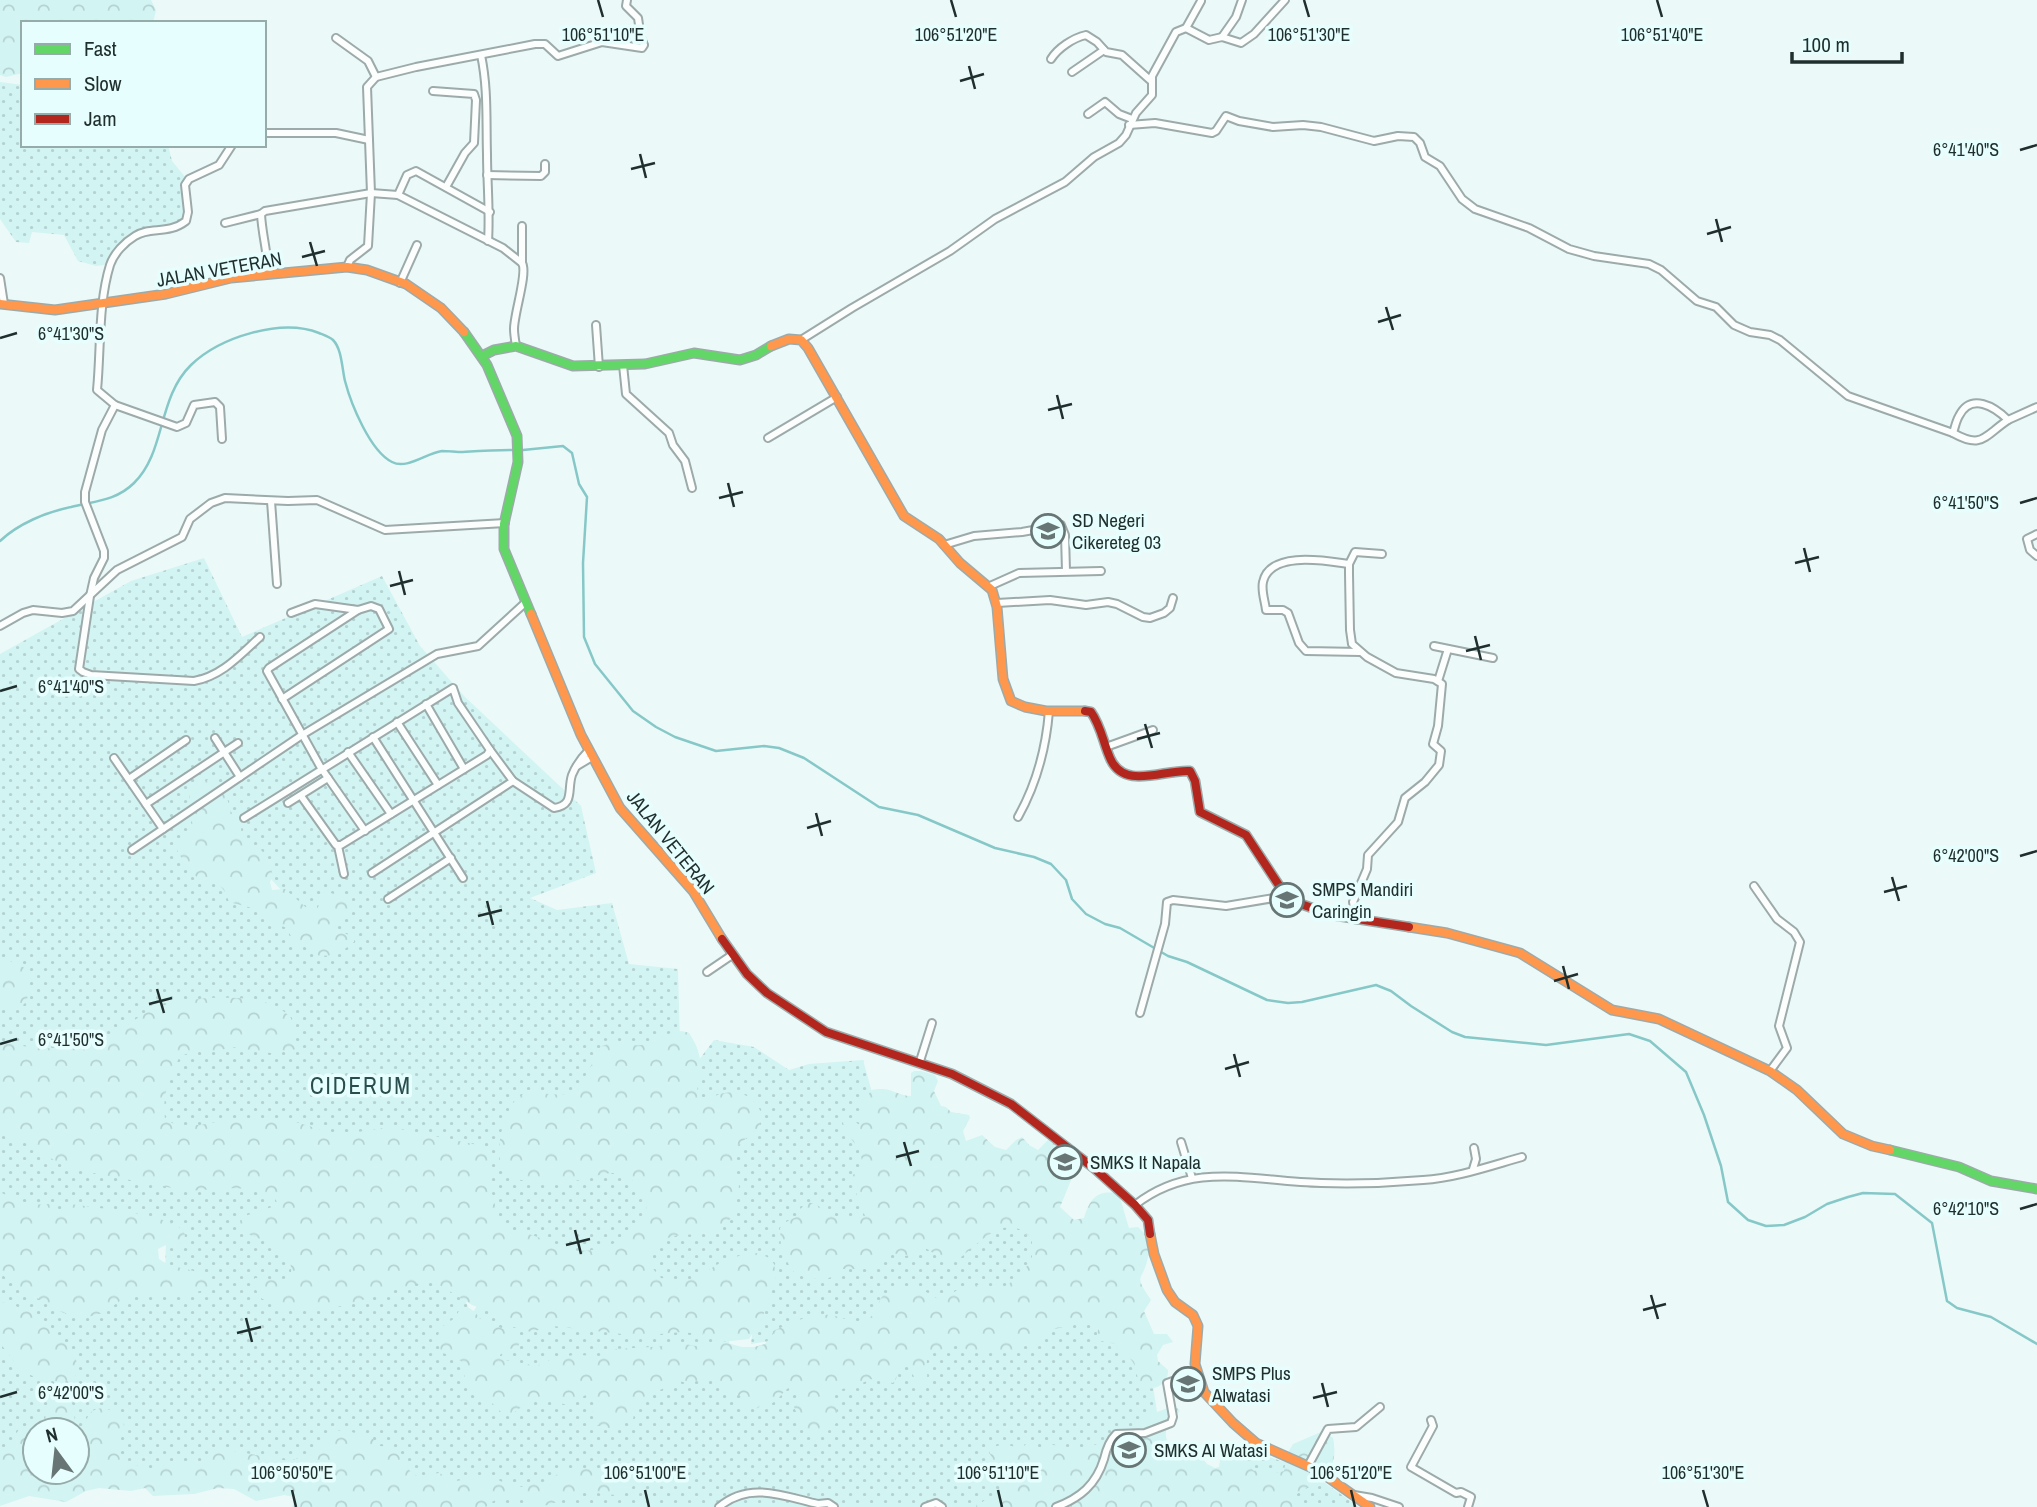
<svg xmlns="http://www.w3.org/2000/svg" width="2037" height="1507" font-family="'Archivo Narrow',sans-serif">
<defs>
<pattern id="grass-dots" width="8" height="8" patternUnits="userSpaceOnUse" patternTransform="scale(1.75)"><rect width="8" height="8" fill="#d2f4f3"/><path d="M2 2h.1M6 6h.1" fill="none" stroke="#b4d2d1" stroke-width="1.8" stroke-linecap="round"/></pattern>
<pattern id="forest-crowns" width="20" height="18" patternUnits="userSpaceOnUse" patternTransform="scale(1.75)"><rect width="20" height="18" fill="#d2f4f3"/><path d="M2 6a3 3 0 1 1 6 0M12 15a3 3 0 1 1 6 0" fill="none" stroke="#b4d2d1"/></pattern>
</defs>
<rect width="100%" height="100%" fill="#ecf9f9"/>
<!-- grass -->
<g fill="url(#grass-dots)" fill-rule="evenodd">
<path d="M0,82L23,85V145H168L172,161L186,178L189,211L180,225L138,232L104,265L96,266L78,261L64,235L32,232L29,243L16,242L0,219Z"/>
<path d="M204,558L242,637L382,576L420,646L465,697L581,806L596,873L530,898L557,910L612,903L629,964L678,969L680,1045L634,1157L660,1216L613,1257L564,1262L167,1145L84,1056L0,1054V654L131,581ZM231,836L295,905L202,850Z"/>
<path d="M714,1040L754,1047L789,1070L809,1064L863,1060L877,1110L980,1224L1034,1219L1049,1251L1013,1295L882,1324L751,1344L757,1290L661,1288L642,1253L695,1116L686,1077Z"/>
<path d="M0,1126L265,1177L424,1273L462,1291L471,1315L481,1300L728,1336L731,1352L496,1383L955,1337L1105,1314L1151,1373L1162,1445L1008,1507H447L77,1469V1430H35V1472L0,1475V1237L165,1287L166,1235L0,1203Z"/>
<path d="M1248,1444L1263,1455L1305,1469L1359,1507H1089L1225,1503L1236,1455Z"/>
</g>
<!-- forest -->
<g fill="url(#forest-crowns)">
<path d="M0,0H151L156,10L153,23H23V73L6,77L0,75Z"/>
<path d="M208,780C238,789 219,809 242,823C238,844 248,839 260,849C267,855 271,867 273,876L270,882L272,890L285,889L310,911L318,908L320,898L331,893L343,898L349,905L350,916L329,927L331,930L354,936V942L337,955L319,956L313,950L294,943L287,928L271,922L252,908L229,902C221,875 212,890 197,877C188,870 182,859 177,850L179,843L193,830L189,795L193,785Z"/>
<path d="M0,957C10,961 22,965 30,972L27,1001L20,1008L0,1005Z"/>
<path d="M207,998C235,998 271,995 291,1018L298,1049L271,1053L232,1047L217,1051H196L180,1056C169,1078 162,1094 165,1119L176,1125H200L232,1119H286L338,1135L390,1127L478,1145C496,1153 489,1171 491,1186C492,1199 498,1213 501,1225C511,1231 522,1232 532,1235C545,1239 558,1247 572,1250C595,1255 642,1238 646,1211C648,1201 639,1191 634,1183C621,1163 592,1179 574,1181C556,1183 527,1184 511,1177C488,1166 503,1107 520,1096C533,1088 559,1100 577,1091L602,1046C622,1039 625,1047 641,1045C658,1043 671,1026 689,1033C697,1045 702,1057 700,1072C699,1082 695,1091 699,1101L704,1103C725,1085 755,1089 763,1118L758,1128L734,1149L733,1160L739,1186L734,1215C708,1245 686,1227 662,1241C657,1243 653,1248 649,1252L653,1269L661,1278L682,1282L699,1276L723,1261L745,1254L759,1253L769,1258L774,1264L776,1276L762,1319L749,1339L722,1342L701,1334L681,1332L639,1336L553,1326L531,1332L510,1326L493,1313L472,1305L433,1281C423,1281 412,1285 401,1288C352,1301 310,1326 259,1297L256,1289L255,1278C264,1278 275,1281 283,1279C287,1279 290,1276 291,1272C294,1249 258,1238 242,1232L238,1223L245,1216L278,1205L275,1198L253,1189L228,1188L188,1191L93,1173L58,1163L28,1143L0,1134V1042C34,1049 80,1054 112,1035C128,1026 141,1013 159,1007C174,1001 192,1000 207,998Z"/>
<path d="M914,1071H921L935,1075L938,1081L934,1091L941,1106L946,1107L951,1112L969,1115L970,1118L963,1131L966,1141L982,1135L995,1147L1006,1150L1016,1140L1022,1137L1029,1145L1038,1150L1048,1140L1058,1144L1064,1163L1074,1173L1060,1207L1074,1220L1084,1218C1089,1201 1096,1190 1115,1193L1120,1198L1129,1228L1138,1227L1145,1234C1146,1241 1149,1250 1148,1257C1143,1283 1132,1272 1151,1300L1144,1311L1154,1334H1167L1173,1342L1163,1345L1157,1355L1158,1361L1168,1370C1169,1385 1151,1393 1139,1386C1136,1370 1137,1358 1119,1353L1116,1344L1101,1341L1097,1334L1099,1326L1090,1322L1054,1329L1035,1346H1025L1003,1353H971L958,1343L928,1355C925,1365 929,1375 926,1385L921,1387L916,1383L910,1366L905,1364L899,1368L896,1379L893,1383L870,1379C853,1389 843,1386 827,1396L837,1405V1422L829,1430L810,1437C807,1429 792,1408 794,1404C795,1400 797,1397 798,1393L792,1386C782,1390 779,1402 768,1405L764,1402L758,1408L745,1410L740,1406L742,1396L727,1393L718,1382L708,1376L689,1384L680,1381L642,1398L637,1402L633,1419L613,1429L592,1424L591,1422L595,1416L592,1411L596,1395L591,1392L568,1405L533,1397C520,1403 521,1415 503,1414L489,1400L476,1397L468,1391L461,1361L441,1352L438,1336L440,1328L455,1318L461,1307H468L476,1313L479,1318L510,1332L520,1341L518,1347L506,1350L500,1355V1359L537,1366L554,1358L575,1355L602,1356L616,1349L668,1346L675,1342L695,1346L727,1343L742,1347H754L765,1344L774,1333L755,1340C774,1331 808,1312 829,1315C840,1316 851,1322 862,1324C866,1320 871,1318 874,1313C878,1307 879,1298 885,1294C898,1285 926,1287 937,1299L948,1296L962,1287L972,1288L977,1285L999,1288L1008,1285L1030,1263L1032,1257V1239C1005,1207 975,1249 953,1263C946,1263 933,1252 925,1248L906,1256L893,1253L884,1255L870,1269H843L832,1277L821,1280L797,1275L791,1269L781,1249L780,1228L786,1222L798,1216V1211L808,1202C831,1208 840,1230 865,1216L850,1177L864,1167C862,1162 861,1155 859,1150C852,1137 841,1131 843,1115L860,1125L863,1101L872,1090C892,1086 896,1096 911,1096V1073Z"/>
<path d="M0,1192L26,1205L51,1204L54,1210L61,1212L71,1204C99,1209 163,1212 184,1231L185,1236L179,1245H166L158,1249L159,1259C178,1273 201,1265 216,1285L213,1289L163,1297L150,1294L137,1296L120,1301L103,1313L80,1319L59,1311L41,1300L25,1293L0,1273Z"/>
<path d="M0,1301L30,1311L59,1336L74,1355L78,1365L74,1380C46,1384 26,1379 9,1355C7,1351 1,1346 0,1341C0,1330 0,1313 0,1301Z"/>
<path d="M56,1402H69L74,1406L75,1430H46L45,1408Z"/>
<path d="M104,1408C140,1419 115,1433 120,1457L145,1469L147,1473L164,1465L200,1463L211,1453L223,1449L289,1461L305,1456L328,1434L341,1430L370,1436L380,1446L393,1447L410,1471L417,1476L439,1473L456,1481L486,1476L495,1478L511,1487H521L547,1481L564,1470L581,1468L616,1472L629,1478L634,1485C616,1503 604,1490 583,1493C569,1495 555,1505 541,1506C536,1506 531,1502 526,1501C511,1496 497,1495 486,1507H292L296,1499L294,1497L284,1495L256,1501L234,1489L218,1488L194,1494L153,1496L145,1488L131,1491L99,1488L86,1491L66,1502L29,1496L0,1506V1454L6,1452L19,1429L23,1426L35,1434V1472H77V1441L79,1446C90,1430 79,1409 104,1408Z"/>
<path d="M1168,1408H1177L1180,1411C1172,1420 1161,1429 1168,1442L1191,1444L1207,1464L1215,1468L1219,1467L1222,1449L1230,1446L1254,1471C1265,1467 1273,1475 1284,1471L1287,1454L1293,1444L1321,1432L1326,1433L1333,1438C1337,1456 1333,1474 1316,1484C1309,1488 1302,1489 1296,1495V1500L1306,1507H976L978,1501L980,1504L986,1499L999,1495L1006,1477L1004,1467C995,1463 991,1460 989,1450C999,1442 1010,1445 1021,1449L1027,1443L1032,1442L1038,1450H1042L1049,1444L1068,1448L1083,1449L1132,1432L1146,1416Z"/>
</g>
<g fill="none" stroke-linecap="round" stroke-linejoin="round">
<!-- stream -->
<g stroke="#86c8c7" stroke-width="2.5">
<path d="M523,450L563,446L572,453L579,484L587,497L583,563L584,637L595,664L633,711L656,727L675,737L716,751L764,746L779,748L804,758L879,807L918,815L995,848L1034,857L1051,864L1066,880L1072,899L1086,914L1105,924L1120,928L1168,956L1187,962L1267,1000L1288,1003L1302,1002L1376,985L1391,991L1411,1006L1452,1032L1465,1037L1546,1045L1629,1034L1650,1041L1686,1072L1704,1115L1721,1166L1728,1202L1748,1220L1766,1226L1784,1225L1805,1217L1827,1204L1848,1197L1863,1193L1895,1194L1932,1223L1947,1301L1957,1308L1991,1317L2037,1344"/>
<path d="M0,541C18,524 46,512 71,507C94,501 116,501 134,483C166,452 157,398 191,365C220,337 281,318 319,333C324,335 330,337 333,340C342,349 342,369 345,381C351,404 370,451 392,462C407,470 426,453 442,451C449,451 456,452 463,452C481,451 498,450 516,450"/>
</g>
<!-- street casing -->
<g stroke="#9daaaa" stroke-width="10">
<g id="street">
<path d="M1186,28L1201,1"/>
<path d="M1222,37L1236,17L1242,0"/>
<path d="M336,38L368,61L376,77"/>
<path d="M481,55C488,88 486,120 487,154C487,183 490,212 488,241"/>
<path d="M1051,59C1058,48 1073,38 1086,35L1097,42L1106,52L1122,55L1150,80"/>
<path d="M1072,72L1104,50"/>
<path d="M433,91L474,94L476,100L474,143L465,153L446,187"/>
<path d="M1088,114L1105,102L1119,114L1132,119"/>
<path d="M1129,125L1155,123L1212,133L1216,131L1226,116L1239,121L1273,127L1303,125L1321,127L1374,141L1398,136L1414,137L1420,143L1425,157L1440,166L1462,199L1475,209L1529,228L1569,249L1594,256L1649,264L1661,270L1697,301L1716,307L1734,325L1750,332L1770,335L1780,340L1848,396L1953,433C1955,427 1956,421 1959,416C1971,392 1995,407 2008,420L2037,407"/>
<path d="M264,133H336L369,140"/>
<path d="M232,145L219,165L189,179L185,185L188,212L186,221C168,235 150,226 135,236C125,242 114,253 110,265C98,304 101,350 97,390L115,405L102,430L85,492V502L104,551V558L94,578L90,596L79,669L83,672L91,675L194,681C222,676 240,655 260,637"/>
<path d="M487,175L541,176L545,172V164"/>
<path d="M398,195L407,175L416,171L490,212"/>
<path d="M225,223L261,214"/>
<path d="M522,226V263"/>
<path d="M347,267L350,260L368,246L371,193L367,87L376,77L416,67L535,44H545L558,56L602,42L642,48L644,45L641,38L638,18L626,6L627,0"/>
<path d="M268,274C268,253 262,235 261,214L265,211L371,193L398,195L503,248L522,263C528,273 514,313 514,329C514,334 515,340 516,346"/>
<path d="M0,278L4,304"/>
<path d="M400,283L417,245"/>
<path d="M596,325L599,367"/>
<path d="M801,340L852,308L950,251L995,219L1065,182L1094,157L1119,143L1126,135L1136,113L1152,95V76L1176,32L1186,28L1209,40L1222,37L1241,43L1254,34L1285,0"/>
<path d="M623,365L626,394L669,433L673,445L685,461L692,488"/>
<path d="M115,405L177,427L186,423L194,405L215,402L220,407L222,439"/>
<path d="M1953,433C1982,449 1983,437 2008,420"/>
<path d="M768,438L837,397"/>
<path d="M271,501L277,584"/>
<path d="M2037,534L2027,539L2030,550L2037,556"/>
<path d="M944,545L974,536L1022,532L1061,525L1065,535L1066,571"/>
<path d="M1349,564C1327,561 1270,550 1263,582C1261,591 1265,601 1266,610H1283L1288,613L1299,643L1306,651L1360,652"/>
<path d="M990,586L1019,573L1101,571"/>
<path d="M997,603L1050,600L1086,605L1108,602L1117,604L1143,617L1150,618L1164,613L1170,608L1173,598"/>
<path d="M358,610L269,668L267,671L321,768L365,831"/>
<path d="M0,626L23,613L33,610L62,613L73,611L117,570L182,537L190,519L211,503L225,498L288,501L317,500L385,530L505,523"/>
<path d="M1434,646L1493,658"/>
<path d="M1438,681L1448,649"/>
<path d="M282,699L389,629L379,609L371,606L358,610L315,604L291,613"/>
<path d="M426,704L464,769"/>
<path d="M397,722L438,785"/>
<path d="M373,737L463,878"/>
<path d="M215,738L240,777"/>
<path d="M1106,747L1153,730"/>
<path d="M490,750L513,781L554,808C575,805 567,790 572,775C576,765 581,758 589,750"/>
<path d="M348,752L391,814"/>
<path d="M114,758L163,829"/>
<path d="M577,766L592,757"/>
<path d="M129,779L186,740"/>
<path d="M288,803L328,778"/>
<path d="M146,804L238,743"/>
<path d="M1018,817C1037,783 1046,749 1049,711"/>
<path d="M244,818L453,688L458,703L490,750L487,755L341,845H336L301,796"/>
<path d="M338,846L344,874"/>
<path d="M132,850L302,735L437,654L478,646L525,603"/>
<path d="M372,873L513,781"/>
<path d="M1754,886L1777,919L1794,932L1800,942L1779,1026L1787,1048L1770,1071"/>
<path d="M388,899L451,858"/>
<path d="M1356,920L1353,902L1367,869L1368,855L1398,822L1405,798L1425,782L1439,765L1441,751L1433,744L1438,726L1442,684L1434,679L1396,673L1367,657L1352,644L1350,630L1349,574V564L1355,552L1382,554"/>
<path d="M707,972L732,955"/>
<path d="M1140,1013L1165,924L1167,902L1173,900L1226,906L1286,896"/>
<path d="M920,1061L932,1023"/>
<path d="M1181,1142L1192,1178"/>
<path d="M1473,1169L1476,1159L1474,1148"/>
<path d="M1135,1205C1194,1159 1254,1182 1321,1183C1354,1184 1389,1183 1423,1180C1456,1178 1490,1166 1522,1157"/>
<path d="M1431,1420L1433,1426L1411,1467L1456,1493L1461,1492L1471,1497L1468,1507"/>
<path d="M1308,1466L1328,1429L1356,1427L1380,1407"/>
<path d="M1354,1495L1372,1498L1399,1507"/>
<path d="M719,1507C749,1481 783,1496 818,1504L828,1503L834,1507"/>
<path d="M925,1507L936,1503L942,1507"/>
<path d="M1056,1507C1080,1498 1096,1485 1104,1459C1106,1450 1109,1441 1116,1434L1145,1433L1171,1423L1173,1417L1167,1383L1196,1373"/>
</g>
</g>
<!-- fast casing -->
<g stroke="#9daaaa" stroke-width="11">
<g id="fast">
<path d="M464,332L487,365L517,436L518,462L504,524V549L531,614"/>
<path d="M482,356L494,350L516,346L573,366L645,364L694,353L740,360L756,355L771,346"/>
<path d="M1890,1150L1959,1167L1991,1181L2037,1189"/>
</g>
</g>
<!-- slow casing -->
<g stroke="#9daaaa" stroke-width="11">
<g id="slow">
<path d="M0,304L55,310L166,294L231,278L347,267L367,270L406,284L441,308L464,332"/>
<path d="M771,346L789,339L801,340L808,348L904,516L939,539L960,563L992,590L997,607L1003,679L1011,701L1025,707L1046,711H1085"/>
<path d="M531,614L581,735L620,808L693,891L722,939"/>
<path d="M1409,927L1447,933L1520,953L1612,1010L1659,1019L1770,1071L1797,1090L1843,1134L1872,1146L1890,1150"/>
<path d="M1150,1234L1154,1254L1167,1290L1175,1302L1193,1315L1198,1326L1195,1364L1204,1392L1233,1423L1256,1443L1319,1471L1370,1507"/>
</g>
</g>
<!-- jam casing -->
<g stroke="#9daaaa" stroke-width="11">
<g id="jam">
<path d="M1085,711L1091,712C1101,726 1103,742 1110,758C1124,791 1164,769 1190,771L1195,781L1200,812L1246,835L1286,896L1298,903L1332,915L1409,927"/>
<path d="M722,939L747,974L767,993L826,1032L952,1074L1011,1104L1095,1169L1135,1205L1148,1220L1150,1234"/>
</g>
</g>
<!-- street -->
<use href="#street" stroke="#fcfefe" stroke-width="6"/>
<!-- fast -->
<use href="#fast" stroke="#63d668" stroke-width="8"/>
<!-- slow -->
<use href="#slow" stroke="#ff974d" stroke-width="8"/>
<!-- jam -->
<use href="#jam" stroke="#b3261e" stroke-width="8"/>
</g>
<!-- ticks -->
<path fill="none" stroke="#1f2f2e" stroke-width="2.5" d="M598,0L603,17M951,0L956,17M1304,0L1309,17M1657,0L1662,17M969,66L975,89M960,81L984,74M2020,150L2037,145M640,154L646,178M631,169L655,163M1716,219L1722,242M1707,234L1731,227M310,242L317,266M302,257L325,251M1386,307L1393,330M1378,322L1401,315M0,338L17,333M1057,395L1063,419M1048,410L1072,404M728,483L734,507M719,498L743,492M2020,503L2037,498M1804,548L1810,572M1795,563L1819,557M399,571L405,595M390,586L413,580M1475,636L1481,660M1466,651L1490,645M0,691L17,686M1145,724L1152,748M1137,739L1160,733M816,813L822,836M807,828L831,821M2020,856L2037,851M1892,877L1899,901M1884,892L1907,886M487,901L493,925M478,916L502,910M1563,966L1569,989M1554,981L1578,974M157,989L164,1013M149,1004L172,998M0,1044L17,1039M1234,1054L1240,1077M1225,1069L1249,1062M904,1142L911,1166M896,1157L919,1151M2020,1209L2037,1204M575,1230L581,1254M566,1245L590,1239M1651,1295L1658,1319M1643,1310L1666,1304M246,1318L252,1342M237,1333L261,1327M1322,1383L1328,1407M0,1397L17,1392M1313,1398L1337,1392M292,1490L296,1507M645,1490L649,1507M998,1490L1002,1507M1351,1490L1355,1507M1703,1490L1708,1507"/>
<!-- icons -->
<defs>
<g id="school-ring" transform="scale(1.75)"><circle r="9.5" fill="#e6fffe" stroke="#677675" stroke-width="1.5"/><path d="M0-5L7-2L0 1L-7-2ZM-4 1L0 2.5L4 1V4Q0 6-4 4Z" fill="#677675"/></g>
</defs>
<g fill-rule="evenodd">
<use href="#school-ring" x="1048" y="531"/>
<use href="#school-ring" x="1287" y="900"/>
<use href="#school-ring" x="1065" y="1162"/>
<use href="#school-ring" x="1188" y="1384"/>
<use href="#school-ring" x="1129" y="1450"/>
</g>
<g text-anchor="middle" stroke-width="7" stroke-linejoin="round" paint-order="stroke">
<!-- street labels -->
<g font-size="19" fill="#1f2f2e" stroke="#e6fffe">
<text transform="translate(219 269) rotate(-10)" y="7">JALAN VETERAN</text>
<text transform="translate(671 842) rotate(51)" y="7">JALAN VETERAN</text>
</g>
<!-- poi labels -->
<g font-size="19" fill="#1f2f2e" stroke="#e6fffe" text-anchor="start">
<text x="1072" y="527">SD Negeri<tspan x="1072" dy="22">Cikereteg 03</tspan></text>
<text x="1312" y="896">SMPS Mandiri<tspan x="1312" dy="22">Caringin</tspan></text>
<text x="1090" y="1169">SMKS It Napala</text>
<text x="1212" y="1380">SMPS Plus<tspan x="1212" dy="22">Alwatasi</tspan></text>
<text x="1154" y="1457">SMKS Al Watasi</text>
</g>
<!-- quarter labels -->
<g font-size="23" letter-spacing="2" fill="#294e4d" stroke="#e6fffe">
<text x="361" y="1094">CIDERUM</text>
</g>
</g>
<g font-size="18" text-anchor="middle" fill="#1f2f2e" stroke="#e6fffe" stroke-width="7" stroke-linejoin="round" paint-order="stroke">
<text x="603" y="41">106°51'10"E</text>
<text x="956" y="41">106°51'20"E</text>
<text x="1309" y="41">106°51'30"E</text>
<text x="1662" y="41">106°51'40"E</text>
<text x="1966" y="156">6°41'40"S</text>
<text x="71" y="340">6°41'30"S</text>
<text x="1966" y="509">6°41'50"S</text>
<text x="71" y="693">6°41'40"S</text>
<text x="1966" y="862">6°42'00"S</text>
<text x="71" y="1046">6°41'50"S</text>
<text x="1966" y="1215">6°42'10"S</text>
<text x="71" y="1399">6°42'00"S</text>
<text x="292" y="1479">106°50'50"E</text>
<text x="645" y="1479">106°51'00"E</text>
<text x="998" y="1479">106°51'10"E</text>
<text x="1351" y="1479">106°51'20"E</text>
<text x="1703" y="1479">106°51'30"E</text>
</g>
<!-- legend -->
<rect x="21" y="21" width="245" height="126" fill="#e6fffe" stroke="#96acab" stroke-width="2"/>
<rect x="35" y="44" width="35" height="10" fill="#63d668" stroke="#96acab" stroke-width="2"/>
<text x="84" y="56" font-size="21" fill="#1f2f2e">Fast</text>
<rect x="35" y="79" width="35" height="10" fill="#ff974d" stroke="#96acab" stroke-width="2"/>
<text x="84" y="91" font-size="21" fill="#1f2f2e">Slow</text>
<rect x="35" y="114" width="35" height="10" fill="#b3261e" stroke="#96acab" stroke-width="2"/>
<text x="84" y="126" font-size="21" fill="#1f2f2e">Jam</text>
<!-- north arrow -->
<g transform="translate(56 1451) rotate(345)"><circle r="33" fill="#e6fffe" stroke="#96acab" stroke-width="2"/>
<path d="M0-5L12 26L0 18L-12 26Z" fill="#677675"/>
<text y="-10" font-size="19" font-weight="bold" text-anchor="middle" fill="#1f2f2e">N</text>
</g>
<!-- scale -->
<path d="M1792 52v10h110v-10" fill="none" stroke="#1f2f2e" stroke-width="3.5"/>
<text x="1802" y="52" font-size="21" fill="#1f2f2e" stroke="#e6fffe" stroke-width="5" paint-order="stroke">100 m</text>
</svg>
